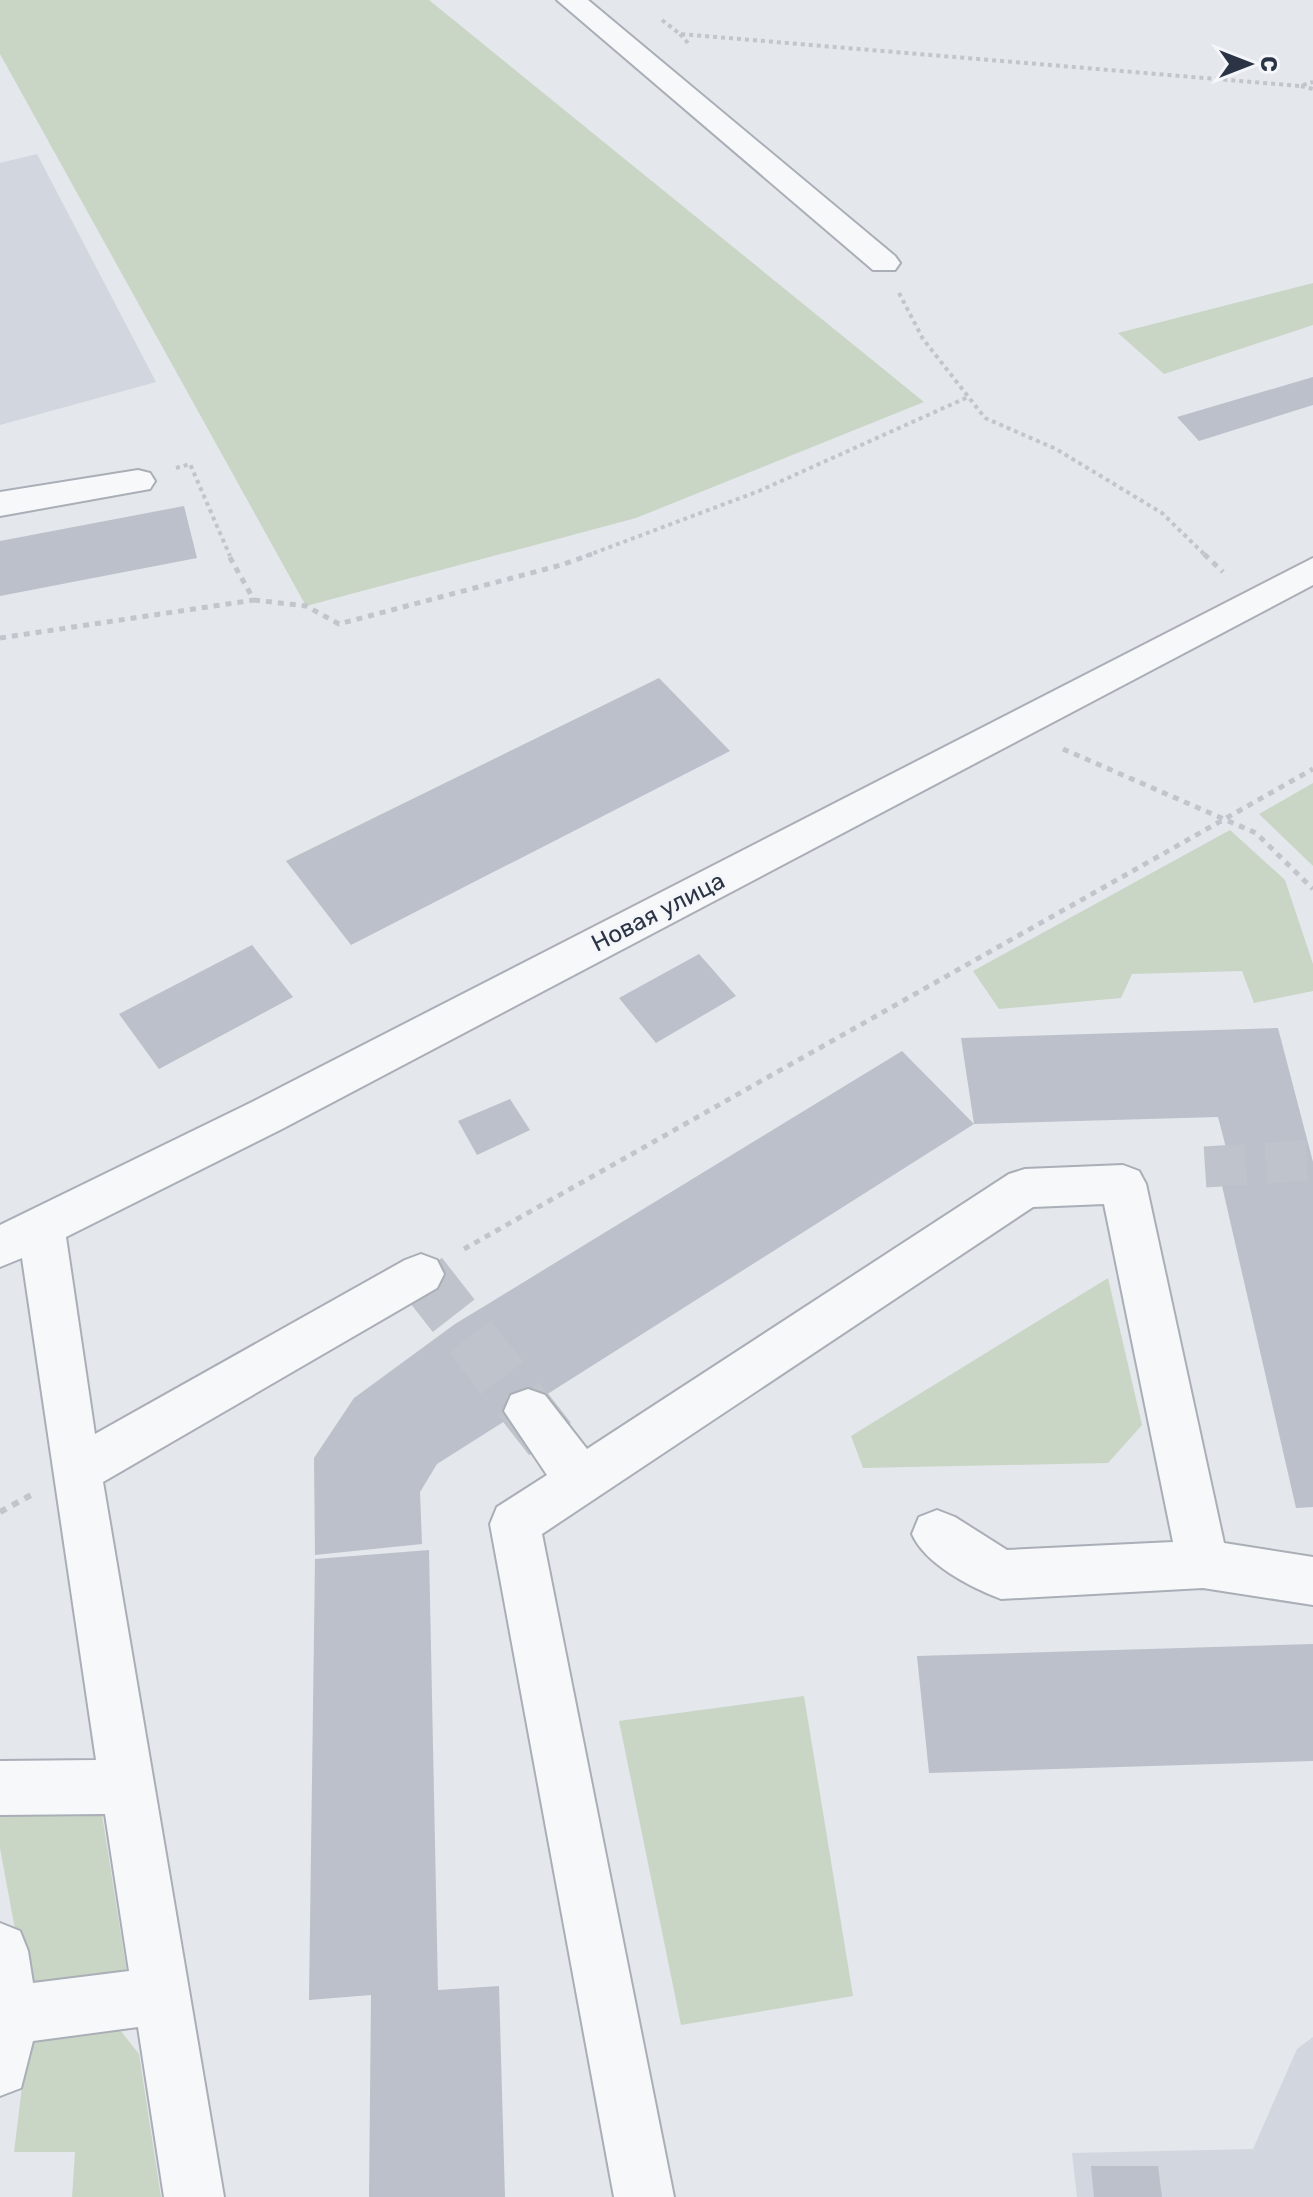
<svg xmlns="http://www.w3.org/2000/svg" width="1313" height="2197" font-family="Rubik,sans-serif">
<rect width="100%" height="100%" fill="#e4e7ec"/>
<!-- built -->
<g fill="#d2d6de">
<path d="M37,154L156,382L0,425V163Z"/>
<path d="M1313,2037V2197H1077L1072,2153L1253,2149L1297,2049Z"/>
</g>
<!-- green -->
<g fill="#c9d6c5">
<path d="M0,0H429L924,402L636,518L306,606L0,54Z"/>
<path d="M1313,283V325L1164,374L1118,333Z"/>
<path d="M1313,783V866L1259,814Z"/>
<path d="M1230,830L1285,880L1313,964V991L1254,1003L1242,971L1132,974L1121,998L999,1009L973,971Z"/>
<path d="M1108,1278L1142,1425L1108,1463L863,1468L851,1436Z"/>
<path d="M804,1696L853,1996L681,2025L619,1721Z"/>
<path d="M100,1802L128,1979L27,1995L0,1848V1815Z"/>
<path d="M112,2020L139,2054L161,2197H72L75,2152H14L28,2038Z"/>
</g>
<!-- building -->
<g fill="#bbc0ca">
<path d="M1313,377V405L1199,441L1177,417Z"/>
<path d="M184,506L197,558L0,596V541Z"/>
<path d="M659,678L730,751L351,945L286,861Z"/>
<path d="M252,945L293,997L159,1069L119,1014Z"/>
<path d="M699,954L736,996L656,1043L619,998Z"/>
<path d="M1278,1028L1313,1162V1507L1296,1508L1217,1164L1230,1163L1218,1117L974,1124L961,1038Z"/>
<path d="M902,1051L974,1124L437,1464L420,1492L422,1544L315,1555L314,1458L354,1398L455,1324Z"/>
<path d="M510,1099L530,1130L477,1155L458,1121Z"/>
<path d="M429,1550L438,1990L499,1986L505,2197H369L371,1995L309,2000L315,1559Z"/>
<path d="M1313,1644V1761L929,1773L917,1656Z"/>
<path d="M1091,2166H1158L1162,2197H1094Z"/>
</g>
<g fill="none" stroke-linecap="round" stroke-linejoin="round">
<!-- minor-tunnel-far1 -->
<path stroke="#bfc3cb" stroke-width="41" stroke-dasharray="41 20" stroke-linecap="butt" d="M1205,1167L1313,1160"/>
<!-- minor-tunnel -->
<path stroke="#bfc3cb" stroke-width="53" stroke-dasharray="53 26" stroke-linecap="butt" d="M421,1274L550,1439"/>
<!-- minor casing -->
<g stroke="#a9aeb7" stroke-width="4">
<g id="minor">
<path d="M557,0H588L895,256L900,263L895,270H873Z"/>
<path d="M138,470L150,473L155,481L150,489L0,516V492Z"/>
<path d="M1313,558V585L282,1129L66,1237L95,1434L405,1260L421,1254L437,1260L444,1274L437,1288L103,1482L224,2197H164L138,2027L33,2041L21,2088L0,2096V1923L20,1931L28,1951L33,1983L129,1971L105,1814L0,1815V1761L96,1760L22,1258L0,1267V1225L250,1103Z"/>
<path d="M1123,1165L1139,1171L1146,1184L1224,1543L1313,1557V1605L1203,1588L1001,1599C970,1587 925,1564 912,1534L919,1517L937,1510L955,1517L1007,1550L1173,1542L1104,1204L1033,1207L542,1534L674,2197H614L490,1524L497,1507L547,1475L504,1411L511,1395L528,1389L545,1395L587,1449L1009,1174L1025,1169Z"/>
</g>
</g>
<!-- path-far2 -->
<g stroke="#c2c5cb" stroke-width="4" stroke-dasharray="4 4" stroke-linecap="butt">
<path d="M662,20L680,34L1300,86L1313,82"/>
<path d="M680,34L688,43"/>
<path d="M1301,86L1313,89"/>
<path d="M899,293L923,339L985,418L1056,449L1162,513L1206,556"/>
<path d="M176,468L190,464L230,556"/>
<path d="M586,556L759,491L968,397"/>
</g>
<!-- path-far1 -->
<g stroke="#c2c5cb" stroke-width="5" stroke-dasharray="6 6" stroke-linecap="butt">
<path d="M1204,554L1223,572"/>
<path d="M254,600L306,606L339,624L561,565L592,554"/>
<path d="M0,638L254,600L228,554"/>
<path d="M1063,749L1256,833L1313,889"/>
<path d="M464,1249L1313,769"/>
</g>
<!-- path -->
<path stroke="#c2c5cb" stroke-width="6" stroke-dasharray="7 7" stroke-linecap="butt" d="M0,1512L31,1495"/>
<!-- minor -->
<use href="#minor" fill="#f7f8fa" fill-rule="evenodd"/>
</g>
<g text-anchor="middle" stroke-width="6" stroke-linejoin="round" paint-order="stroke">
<!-- street labels -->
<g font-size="24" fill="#2b3445" stroke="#f4f6f9">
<text transform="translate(658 912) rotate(-27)" y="8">Новая улица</text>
</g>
</g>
<!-- north arrow -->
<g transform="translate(1249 64) rotate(90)" stroke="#f4f6f9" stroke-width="6" paint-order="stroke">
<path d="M0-6L14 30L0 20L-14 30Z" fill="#2b3445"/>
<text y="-12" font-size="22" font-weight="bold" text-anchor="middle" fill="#2b3445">С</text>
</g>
</svg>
